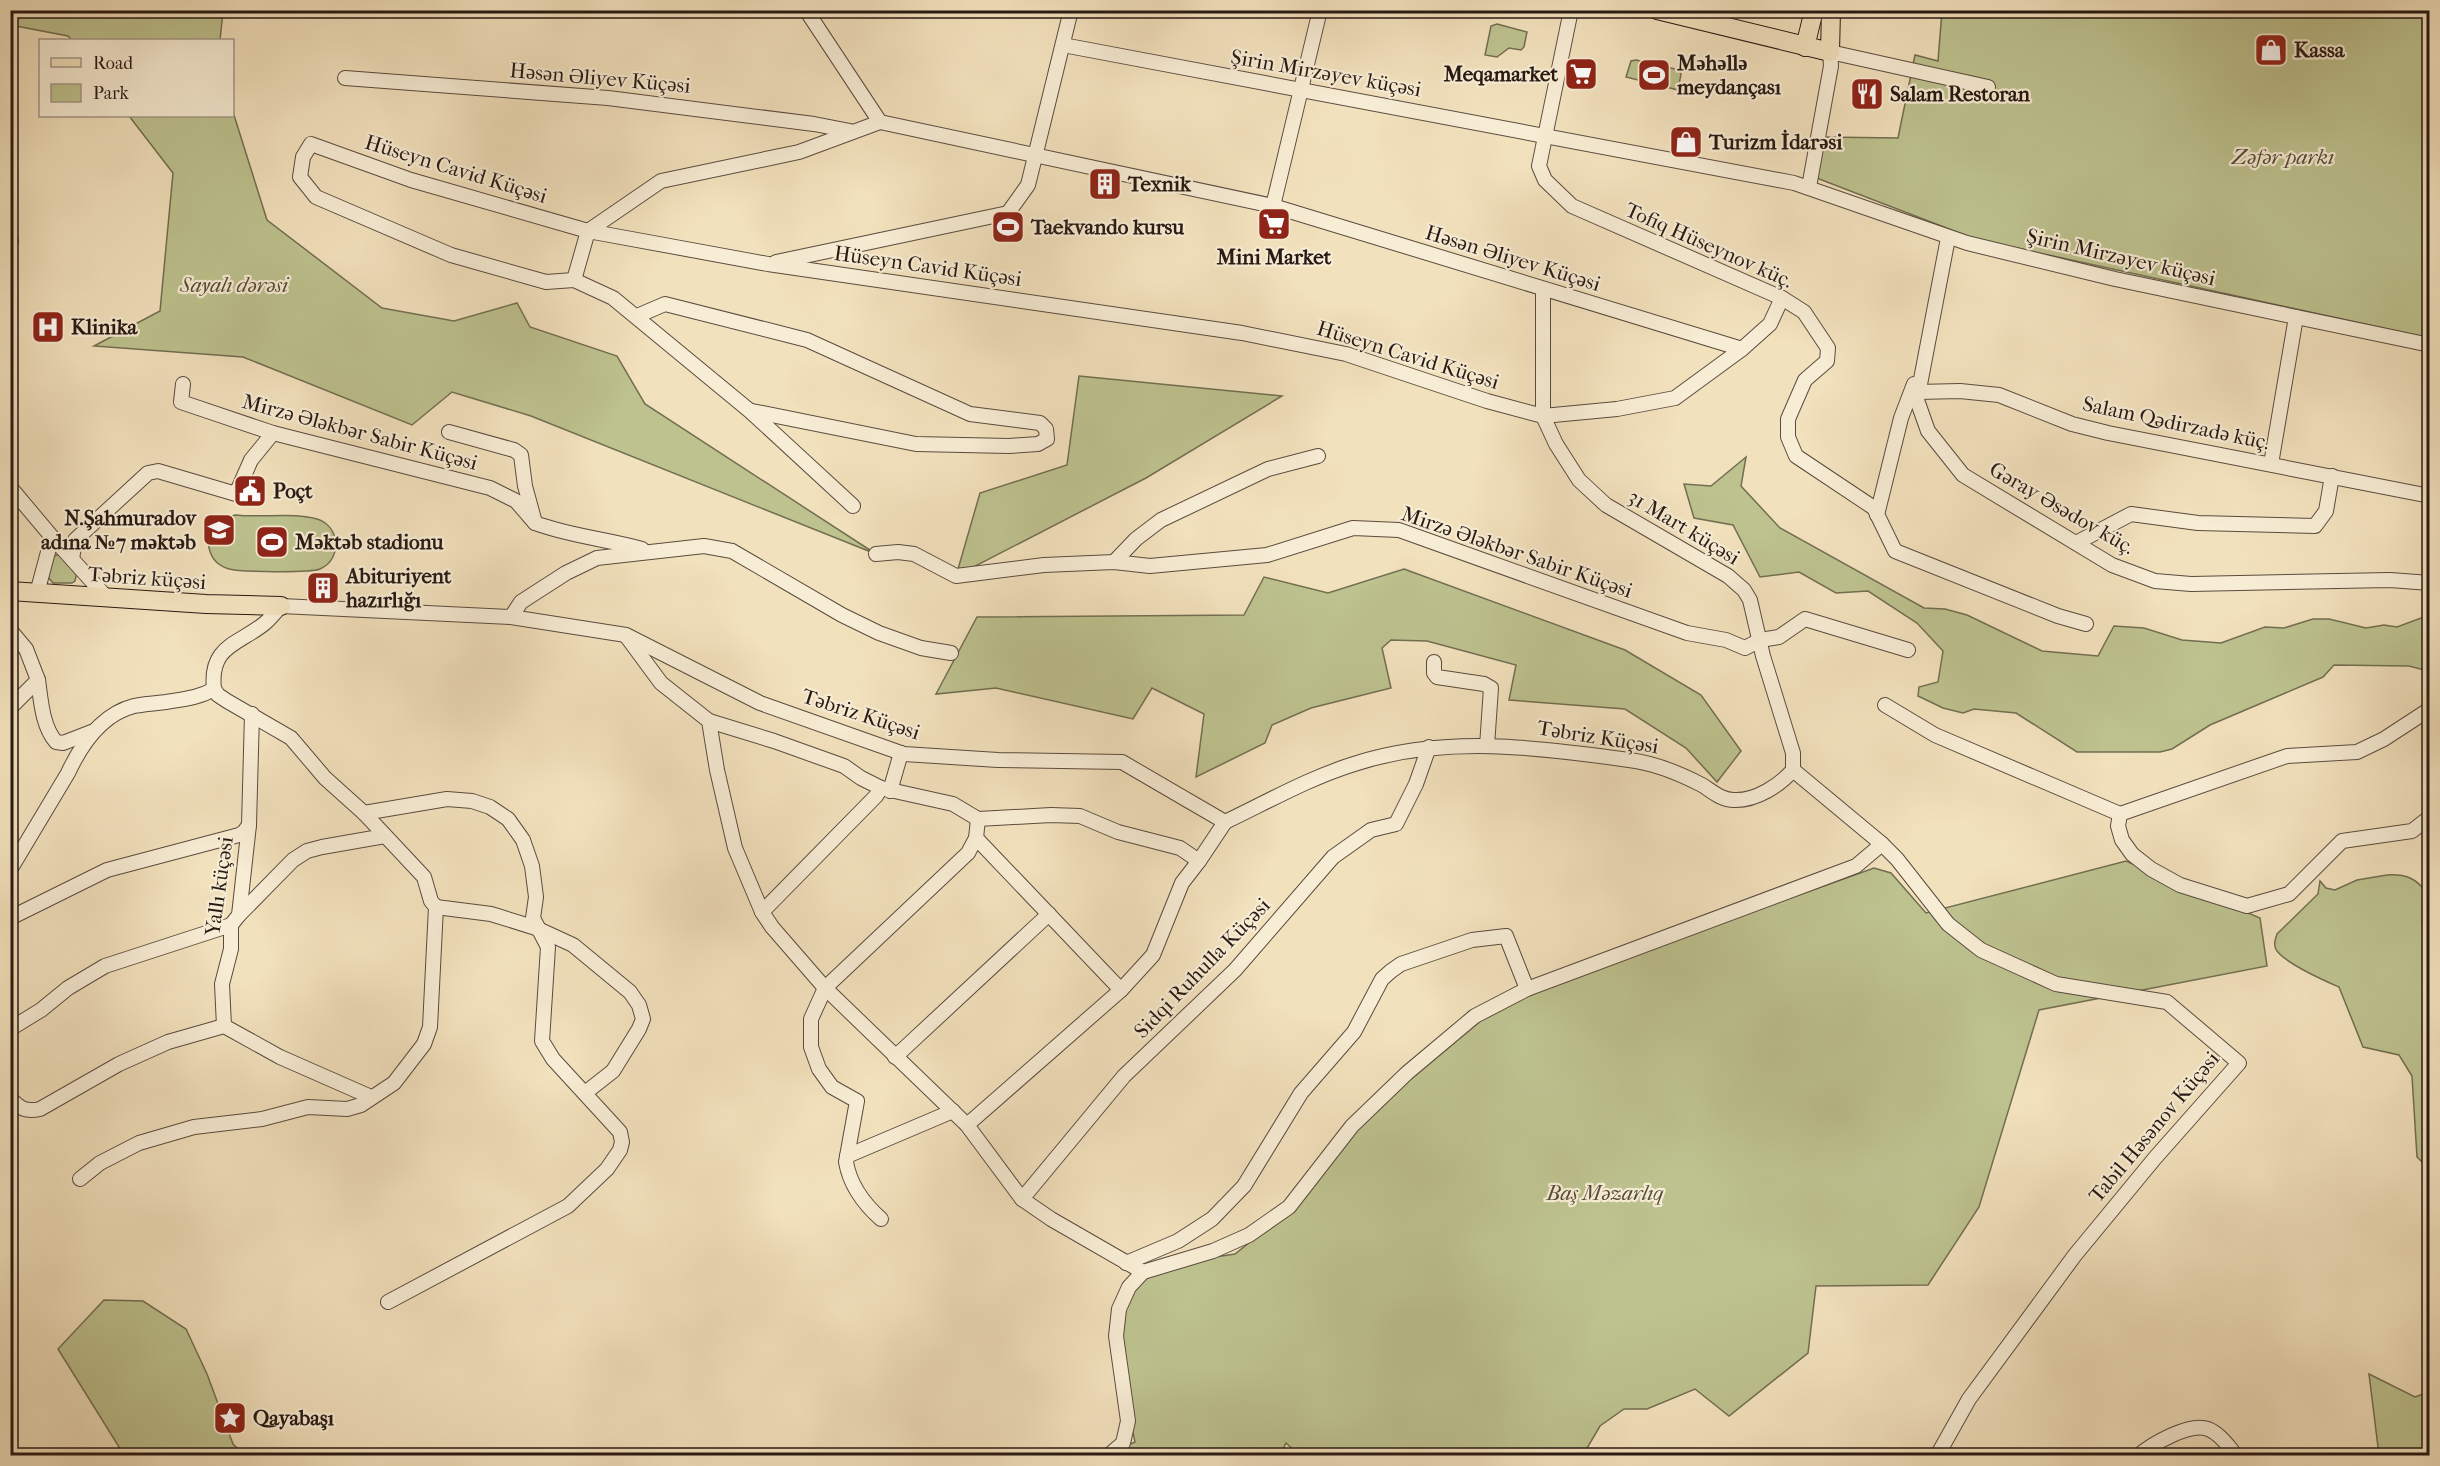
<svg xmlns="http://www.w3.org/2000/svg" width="2440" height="1466" font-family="'IM FELL French Canon',serif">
<rect width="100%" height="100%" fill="#f2e1bd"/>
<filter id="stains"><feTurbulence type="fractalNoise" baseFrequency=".00333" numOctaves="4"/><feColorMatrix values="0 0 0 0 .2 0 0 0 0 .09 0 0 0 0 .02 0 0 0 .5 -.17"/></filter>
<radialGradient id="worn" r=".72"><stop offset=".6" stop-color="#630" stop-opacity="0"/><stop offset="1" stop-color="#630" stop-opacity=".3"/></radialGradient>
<!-- green -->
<g fill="#bdc28f" stroke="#726e51" stroke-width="1.5">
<path d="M2415,10L2429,13V338L1975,239L1814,177L1823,137L1898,138L1915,55L1938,61L1942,11Z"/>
<path d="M10,11L11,10L223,11L220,40H72L68,36L11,25Z"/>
<path d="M1497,24L1527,32L1524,47L1521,50L1509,48L1497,57L1485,55L1491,26Z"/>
<path d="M1636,60L1679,70L1681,74L1678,90L1626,77L1631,61Z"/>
<path d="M233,112L267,220L382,308L454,321L517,303L530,327L617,356L645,404L876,554L531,416L452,392L412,425L243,357L94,346L160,311L173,173L129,116H232Z"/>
<path d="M1079,376L1282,396L1146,478L956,576L980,493L1067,465Z"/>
<path d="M1746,457L1741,486L1780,528L1924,608L1945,609L1967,615L2042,651L2098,656L2114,626L2144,628L2182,640L2221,643L2265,627L2284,628L2313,619H2329L2366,628L2384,625L2397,627L2429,615V645L2426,647L2429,666L2424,670L2409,666L2334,665L2323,677L2210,725L2172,749L2160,752H2077L2016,713L1974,709L1963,713L1943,708L1918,696L1919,687L1938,682L1943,651L1917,623L1868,591L1836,593L1799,572L1760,577L1733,525L1694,518L1684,484L1711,486Z"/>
<path d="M235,515C259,518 296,512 317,519C326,522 333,529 335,538C338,551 332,564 320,569C310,573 240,572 229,569C206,562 203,537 217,521Z"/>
<path d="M57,555H61L77,572L75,581L72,583H53L48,577L51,557Z"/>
<path d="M1404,569L1625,650L1701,695L1741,751L1717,782L1686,748L1625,709L1509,700L1516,665L1427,641L1391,640L1382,648L1391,688L1311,708L1272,725L1265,743L1196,777L1204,714L1152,688L1133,719L996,688L936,694L977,617L1244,615L1264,577L1328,593Z"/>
<path d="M2126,861L2260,918L2267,966L2039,1010L1979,1207L1928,1285L1816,1286L1808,1353L1729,1416L1695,1389L1647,1409H1624L1600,1426L1583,1455L1300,1456L1286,1443L1280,1455L1104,1456L1135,1442L1121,1374L1116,1324L1139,1280L1195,1260L1235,1254L1285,1214L1355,1127L1468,1024L1520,995L1874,868L1891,873L1926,913Z"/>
<path d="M2387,875C2406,874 2416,878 2427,893L2422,922L2430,937L2429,1169L2417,1157L2412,1076L2399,1055L2363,1047L2339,987C2323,980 2288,965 2277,951C2273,946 2275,940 2277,934L2318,894L2320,881L2326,888L2335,890L2357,880Z"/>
<path d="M104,1300L143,1301L186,1329L207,1374L233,1444L244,1455H124L58,1349Z"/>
<path d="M2369,1374L2415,1397L2429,1392V1455H2379Z"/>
</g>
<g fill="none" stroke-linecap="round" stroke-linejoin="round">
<!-- minor casing -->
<g stroke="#5a4b3e" stroke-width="16">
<g id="minor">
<path d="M806,10L880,122"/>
<path d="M1571,10L1539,166L1545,180L1572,206L1782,298L1804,312L1828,348L1827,361L1805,380L1788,419V437L1796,456L1874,508L1895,551L2058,616L2086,624"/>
<path d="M1063,45L1794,183L1967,243L2115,279L2430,345"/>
<path d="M345,78L608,98L814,124L850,131"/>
<path d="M1809,187L1831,66L1830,52L1988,87"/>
<path d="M1273,206L1320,10"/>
<path d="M1948,238L1917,400L1928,431L1963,475L2112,565L2155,581L2191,584L2390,580L2430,583"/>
<path d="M10,242L11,241"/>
<path d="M776,262L1008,213L1028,185L1071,10"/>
<path d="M574,280L588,231L661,181L799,152L880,122L1273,206L1742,349"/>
<path d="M1543,289V416L1556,444L1579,480L1606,505L1728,576L1744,590L1750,600L1763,656L1793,753V770L1882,844L1897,859L1948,924L1981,950L2056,984L2167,1002L2239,1063L2155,1158L2075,1255L1969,1399L1937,1456"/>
<path d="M637,316L665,304L807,340L970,414L1040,423L1046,429L1047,439L1038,444L1009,446L916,444L752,411"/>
<path d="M183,384L181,402L273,433L490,488L516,501L535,523"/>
<path d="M1917,392L1960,391L1999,395L2072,424L2108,433L2430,496"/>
<path d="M449,432L514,450L521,455L525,486L534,519"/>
<path d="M2271,464L2296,317"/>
<path d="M10,487L52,537L37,593"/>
<path d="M853,506L750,411L613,298L574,280L546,282L451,255L316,197L300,177L303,157L311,144L411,180L588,231L768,264L1242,333L1346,354L1487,401L1543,416L1617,409L1675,398L1742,349L1770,324L1782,298"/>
<path d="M1877,515L1901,418L1914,384"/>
<path d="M535,523C570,536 606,539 642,549"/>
<path d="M52,537L107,598"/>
<path d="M2076,543L2131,514L2198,523L2315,526L2326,511L2332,476"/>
<path d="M876,554L898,552L914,554L956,576L1044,565L1114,562L1150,566L1267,555L1353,528L1399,530L1687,633L1726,640L1745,648L1760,640L1779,637L1805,619L1908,650"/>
<path d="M72,559L75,540L148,473L158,471L236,494L251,460L273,433"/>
<path d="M1114,562L1136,539L1161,520L1268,469L1318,456"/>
<path d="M511,617L521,602L566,573L597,558L704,546L732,551L842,615L879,633L921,648L951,653"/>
<path d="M10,630L26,649L38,680L10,708"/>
<path d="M627,637L661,683L709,721L717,770L735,848L762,912L772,927L825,988L967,1125L1022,1199L1051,1219L1143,1272"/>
<path d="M1434,662V673L1437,677L1484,684L1491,688L1487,746"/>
<path d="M38,680C41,700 42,726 56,742L63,743L94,731"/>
<path d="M1885,705L1935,735L2120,814L2287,756L2357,752L2384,739L2430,709"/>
<path d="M709,721L774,741L844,766L861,778L881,788L953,804L978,819L1051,815L1080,816L1118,832L1180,848L1199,861"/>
<path d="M890,791L901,753"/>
<path d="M364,813L447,799L472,801L490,807L508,819L523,840L532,866L536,897L533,918L548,947L542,1041L553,1059L620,1132L622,1142L620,1150L607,1169L568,1206L388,1302"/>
<path d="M2120,814L2118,826L2122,840L2132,854L2151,869L2180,885L2247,906L2289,894L2342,841L2412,831L2430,817"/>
<path d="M976,838L1121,990"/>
<path d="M10,870L68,773C81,745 102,714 134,706C144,704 156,703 166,702C184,699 199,698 214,689C209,645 240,644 265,623C271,618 276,611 281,606L511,617L626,635L760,703L904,754L998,760L1122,762L1225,822C1267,802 1309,778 1354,764C1443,735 1538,747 1629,760C1654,763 1679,773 1702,785C1712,791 1721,800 1734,800C1756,801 1780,785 1793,770"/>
<path d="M436,907L491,914L536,928L573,945L630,992L639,1005L643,1019L639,1029L613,1071L585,1093"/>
<path d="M762,912L876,796L881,788"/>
<path d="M239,915L293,860L307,851L322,847L385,836"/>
<path d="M10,918L107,870L239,835L244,832L249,825"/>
<path d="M224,1026L222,984L231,949V925L239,915L249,825L252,714"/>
<path d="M224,1026L280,1057L371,1097"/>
<path d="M10,1029L41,1010L68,988L105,966L231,925"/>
<path d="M895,1057L1049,914"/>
<path d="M10,1098C20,1109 26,1112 40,1109L119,1064L168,1042L224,1026"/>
<path d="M967,1125L1121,990L1153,955L1182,883L1199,861L1225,822"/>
<path d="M847,1156L953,1111"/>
<path d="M80,1179L100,1163L139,1143L194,1127L262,1119L308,1107L347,1109L361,1105L394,1083L424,1044L430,1027L436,907L431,901L424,877L364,813L325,778L291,738L227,701L218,695L214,689"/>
<path d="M1022,1199L1124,1076L1235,970L1333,857L1371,830L1396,824L1416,784L1429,747"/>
<path d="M881,1219C864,1204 850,1185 846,1162L857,1101L832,1087L819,1069L811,1047V1019L825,988L968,853L976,838L978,819"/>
<path d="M1126,1263L1178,1241L1212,1219L1244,1186L1301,1093L1354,1032L1382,979L1391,971L1401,964L1472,940L1506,936L1527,989"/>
<path d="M1108,1456L1123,1443L1128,1421L1116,1336L1119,1309L1129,1287L1143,1272L1213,1251L1249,1235L1289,1207L1352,1126L1407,1073L1475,1016L1527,989L1856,866L1882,844"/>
<path d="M2138,1456C2152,1444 2190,1422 2208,1429C2219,1433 2229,1446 2236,1456"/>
</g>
</g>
<!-- major casing -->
<g stroke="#271913" stroke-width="20">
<g id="major">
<path d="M1657,10L1830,52L1831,10"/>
<path d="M1805,47L1814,10"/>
<path d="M10,591L206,604L281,606"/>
</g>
</g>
<!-- minor -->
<use href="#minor" stroke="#f7ecd4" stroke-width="14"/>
<!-- major -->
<use href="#major" stroke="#f2e1bd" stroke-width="18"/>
</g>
<!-- icons -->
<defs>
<g id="shop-square" transform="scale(1.725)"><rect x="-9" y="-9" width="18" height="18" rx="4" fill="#8f2418" stroke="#f7ecd4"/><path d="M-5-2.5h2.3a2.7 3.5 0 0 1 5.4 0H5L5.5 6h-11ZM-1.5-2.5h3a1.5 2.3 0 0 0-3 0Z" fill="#fff"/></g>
<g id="supermarket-square" transform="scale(1.725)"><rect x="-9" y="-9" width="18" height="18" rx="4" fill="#8f2418" stroke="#f7ecd4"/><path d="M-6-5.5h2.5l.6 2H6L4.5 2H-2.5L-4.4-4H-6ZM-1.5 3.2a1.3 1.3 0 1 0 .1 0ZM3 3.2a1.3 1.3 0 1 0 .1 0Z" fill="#fff"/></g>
<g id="stadium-square" transform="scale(1.725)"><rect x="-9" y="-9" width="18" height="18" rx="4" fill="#8f2418" stroke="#f7ecd4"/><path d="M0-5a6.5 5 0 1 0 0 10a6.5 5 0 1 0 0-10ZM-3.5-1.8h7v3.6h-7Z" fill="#fff"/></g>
<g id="restaurant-square" transform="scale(1.725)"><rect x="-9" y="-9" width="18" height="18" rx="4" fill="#8f2418" stroke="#f7ecd4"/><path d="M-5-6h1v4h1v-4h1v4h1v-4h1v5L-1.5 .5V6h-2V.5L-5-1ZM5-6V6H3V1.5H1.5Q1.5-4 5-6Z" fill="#fff"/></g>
<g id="building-square" transform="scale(1.725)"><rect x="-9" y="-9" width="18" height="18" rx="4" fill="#8f2418" stroke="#f7ecd4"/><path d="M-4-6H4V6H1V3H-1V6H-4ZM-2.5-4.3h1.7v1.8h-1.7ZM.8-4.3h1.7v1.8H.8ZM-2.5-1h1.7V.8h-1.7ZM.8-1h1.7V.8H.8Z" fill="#fff"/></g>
<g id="hospital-square" transform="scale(1.725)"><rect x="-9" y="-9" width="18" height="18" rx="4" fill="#8f2418" stroke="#f7ecd4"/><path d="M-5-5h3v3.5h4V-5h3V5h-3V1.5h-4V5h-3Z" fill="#fff"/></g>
<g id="civic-square" transform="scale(1.725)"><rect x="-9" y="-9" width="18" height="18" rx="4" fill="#8f2418" stroke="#f7ecd4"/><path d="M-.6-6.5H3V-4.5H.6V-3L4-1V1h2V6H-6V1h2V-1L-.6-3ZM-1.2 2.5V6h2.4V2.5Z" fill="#fff"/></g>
<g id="school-square" transform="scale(1.725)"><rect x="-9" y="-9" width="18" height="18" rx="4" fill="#8f2418" stroke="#f7ecd4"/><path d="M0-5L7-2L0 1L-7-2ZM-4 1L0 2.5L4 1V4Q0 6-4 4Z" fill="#fff"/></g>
<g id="sight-square" transform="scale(1.725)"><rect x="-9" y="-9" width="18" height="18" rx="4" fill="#8f2418" stroke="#f7ecd4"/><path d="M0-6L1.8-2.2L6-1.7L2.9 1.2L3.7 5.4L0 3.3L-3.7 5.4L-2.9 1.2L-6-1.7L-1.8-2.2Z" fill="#fff"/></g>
</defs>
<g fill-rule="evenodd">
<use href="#shop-square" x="2271" y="50"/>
<use href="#supermarket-square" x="1581" y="74"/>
<use href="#stadium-square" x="1654" y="75"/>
<use href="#restaurant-square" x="1867" y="94"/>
<use href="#shop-square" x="1686" y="142"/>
<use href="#building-square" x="1105" y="184"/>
<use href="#supermarket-square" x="1274" y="224"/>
<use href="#stadium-square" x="1008" y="227"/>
<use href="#hospital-square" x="48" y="327"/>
<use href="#civic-square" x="250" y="491"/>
<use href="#school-square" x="219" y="530"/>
<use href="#stadium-square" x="272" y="542"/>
<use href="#building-square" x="323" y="588"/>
<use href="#sight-square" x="230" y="1418"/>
</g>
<g text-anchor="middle" stroke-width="4.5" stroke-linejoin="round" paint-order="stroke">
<!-- poi labels -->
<g font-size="21" font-weight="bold" fill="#271913" stroke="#f7ecd4" text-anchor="start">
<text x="2294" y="57">Kassa</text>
<text x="1677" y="70">Məhəllə<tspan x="1677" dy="24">meydançası</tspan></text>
<text x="1558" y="81" text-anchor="end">Meqamarket</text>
<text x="1890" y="101">Salam Restoran</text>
<text x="1709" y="149">Turizm İdarəsi</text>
<text x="1128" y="191">Texnik</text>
<text x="1031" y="234">Taekvando kursu</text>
<text x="1274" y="264" text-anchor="middle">Mini Market</text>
<text x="71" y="334">Klinika</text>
<text x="273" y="498">Poçt</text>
<text x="196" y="525" text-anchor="end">N.Şahmuradov<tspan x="196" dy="24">adına №7 məktəb</tspan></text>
<text x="295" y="549">Məktəb stadionu</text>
<text x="346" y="583">Abituriyent<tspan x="346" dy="24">hazırlığı</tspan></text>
<text x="253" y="1425">Qayabaşı</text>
</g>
<!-- street labels -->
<g font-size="21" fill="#271913" stroke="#f7ecd4">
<text transform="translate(1326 73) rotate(10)" y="7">Şirin Mirzəyev küçəsi</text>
<text transform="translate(600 78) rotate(5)" y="7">Həsən Əliyev Küçəsi</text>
<text transform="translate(456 169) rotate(17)" y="7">Hüseyn Cavid Küçəsi</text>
<text transform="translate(1709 245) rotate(24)" y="7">Tofiq Hüseynov küç.</text>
<text transform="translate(2121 257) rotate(13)" y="7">Şirin Mirzəyev küçəsi</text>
<text transform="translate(1513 258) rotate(17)" y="7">Həsən Əliyev Küçəsi</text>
<text transform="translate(928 266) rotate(8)" y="7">Hüseyn Cavid Küçəsi</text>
<text transform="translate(1408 355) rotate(17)" y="7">Hüseyn Cavid Küçəsi</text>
<text transform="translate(2176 423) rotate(12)" y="7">Salam Qədirzadə küç.</text>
<text transform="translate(360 432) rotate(15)" y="7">Mirzə Ələkbər Sabir Küçəsi</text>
<text transform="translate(2062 508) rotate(30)" y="7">Gəray Əsədov küç.</text>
<text transform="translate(1684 527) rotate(31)" y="7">31 Mart küçəsi</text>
<text transform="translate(1517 552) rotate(19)" y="7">Mirzə Ələkbər Sabir Küçəsi</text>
<text transform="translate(147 578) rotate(4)" y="7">Təbriz küçəsi</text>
<text transform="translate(861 714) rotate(18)" y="7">Təbriz Küçəsi</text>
<text transform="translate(1598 737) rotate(9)" y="7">Təbriz Küçəsi</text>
<text transform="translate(219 886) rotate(-82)" y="7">Yallı küçəsi</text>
<text transform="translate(1202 968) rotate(-46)" y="7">Sidqi Ruhulla Küçəsi</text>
<text transform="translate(2154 1127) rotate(-50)" y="7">Tabil Həsənov Küçəsi</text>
</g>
<!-- park labels -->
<g font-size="21" font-style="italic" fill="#544c38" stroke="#f7ecd4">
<text x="2283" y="164">Zəfər parkı</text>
<text x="234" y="292">Sayalı dərəsi</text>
<text x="1605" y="1200">Baş Məzarlıq</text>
</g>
</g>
<!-- margin -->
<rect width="2440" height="1466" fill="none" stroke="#f2e1bd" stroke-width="36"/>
<rect x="12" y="12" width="2416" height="1442" fill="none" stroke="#271913" stroke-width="3"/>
<rect x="18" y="18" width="2404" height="1430" fill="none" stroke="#271913" stroke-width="1.5"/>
<!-- legend -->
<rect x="39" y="39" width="195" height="78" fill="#f7ecd4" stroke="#a49887" stroke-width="1.5"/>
<rect x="51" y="58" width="30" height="9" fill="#f2e1bd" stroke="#a49887" stroke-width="1.5"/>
<text x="93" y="69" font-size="18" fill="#271913">Road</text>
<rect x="51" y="84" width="30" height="18" fill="#bdc28f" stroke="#a49887" stroke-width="1.5"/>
<text x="93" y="99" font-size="18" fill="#271913">Park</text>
<rect width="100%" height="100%" filter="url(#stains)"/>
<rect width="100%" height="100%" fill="url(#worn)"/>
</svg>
